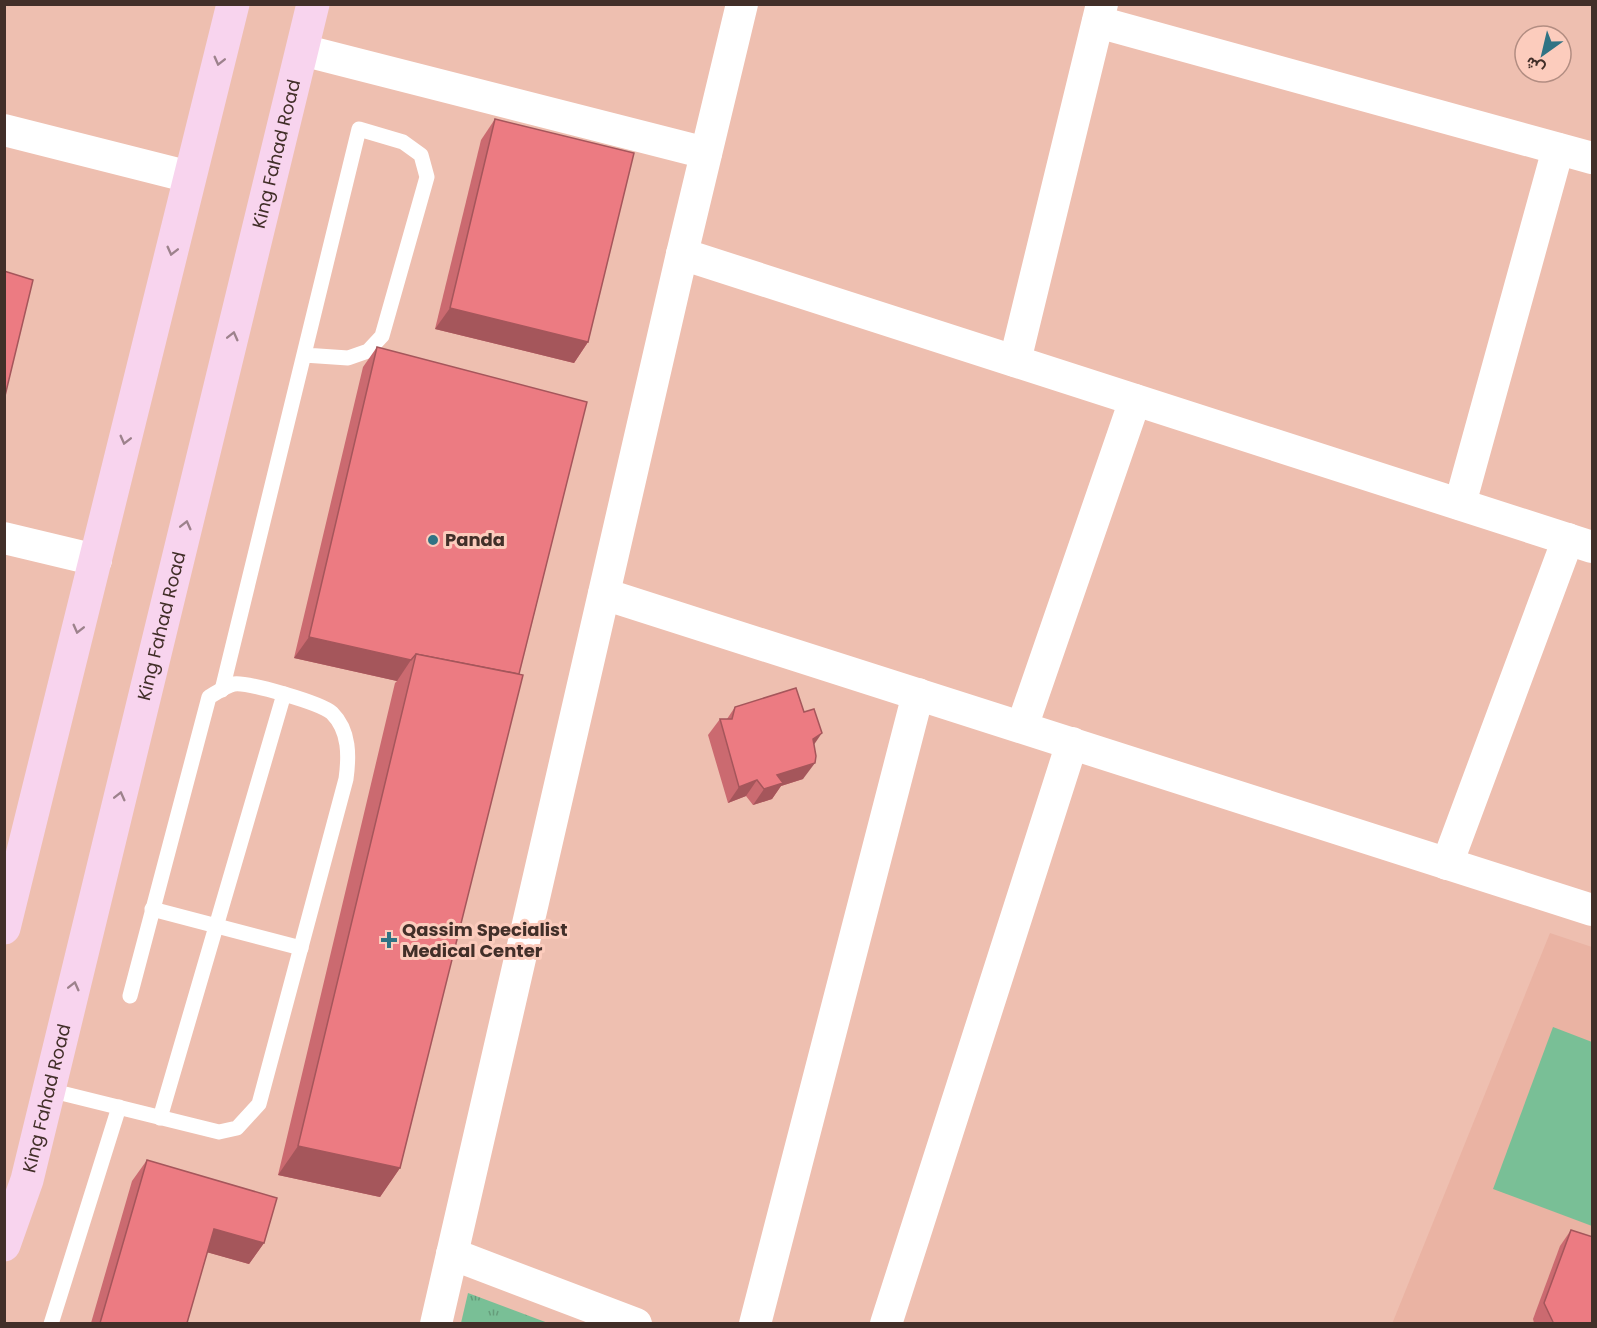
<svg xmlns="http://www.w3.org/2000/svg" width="1597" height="1328" font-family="Poppins,Vazirmatn,sans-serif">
<defs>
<pattern id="park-tufts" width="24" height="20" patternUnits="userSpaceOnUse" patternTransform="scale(1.5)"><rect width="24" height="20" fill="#79bf96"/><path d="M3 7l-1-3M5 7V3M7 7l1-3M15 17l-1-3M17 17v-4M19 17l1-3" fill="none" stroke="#659c7a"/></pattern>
</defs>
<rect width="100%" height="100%" fill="#eebfb0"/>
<!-- built -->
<path fill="#eab3a3" d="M1550,933L1592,947V1323L1392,1324Z"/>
<!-- grass -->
<path fill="#79bf96" d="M1553,1027L1592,1042V1226L1493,1189Z"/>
<!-- park -->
<path fill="url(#park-tufts)" d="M468,1293L548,1323H461Z"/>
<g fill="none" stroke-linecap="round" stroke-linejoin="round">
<!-- lane -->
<g stroke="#fff" stroke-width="15">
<path d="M222,690L359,129L403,142L421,155L427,177L382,336L368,351L348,358L304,355"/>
<path d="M152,909L301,948"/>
<path d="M49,1090L219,1132L237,1128L259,1104L346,779C349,757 350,731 332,713C321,703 248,682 234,684C226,686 216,693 209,697L130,996"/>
<path d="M160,1118L284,694"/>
<path d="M51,1324L119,1107"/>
</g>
<!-- street -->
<g stroke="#fff" stroke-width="32">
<path d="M1098,22L1592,158"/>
<path d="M302,50L706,153"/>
<path d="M4,130L190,177"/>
<path d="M682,254L1592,547"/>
<path d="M1015,361L1102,4"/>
<path d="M1460,504L1558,149"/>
<path d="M4,538L96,560"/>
<path d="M604,594L1592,910"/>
<path d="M1022,727L1135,400"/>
<path d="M1447,864L1568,539"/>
<path d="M452,1254L636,1324"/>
<path d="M436,1324L682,254L742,4"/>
<path d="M755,1324L918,694"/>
<path d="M886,1324L1072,743"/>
</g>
<!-- primary -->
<g stroke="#f8d4ee" stroke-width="33">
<path d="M4,928L233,4"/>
<path id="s1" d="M4,1245L27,1180L313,4"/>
</g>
</g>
<!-- wall -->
<g fill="#cb6a70">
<path d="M495,119L588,342L574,363L435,329L481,140Z"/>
<path d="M377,347L519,674L400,1168L380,1197L278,1175L395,683L397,681L294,658L363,367Z"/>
<path d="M735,707L804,712L814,744L803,779L781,786L772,799L753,805L746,796L728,803L708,735L720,719H727Z"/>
<path d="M147,1160L264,1243L249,1264L207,1252L187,1323H91L132,1181Z"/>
<path d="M1571,1230L1593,1323H1534L1533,1319L1560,1246Z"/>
</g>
<!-- shaded-wall -->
<g fill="#a5565b">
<path d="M450,308L588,342L574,363L435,329Z"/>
<path d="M309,637L411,660L397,681L294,658Z"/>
<path d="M822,733L811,749L813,739Z"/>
<path d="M815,763L803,779L781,786L772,799L753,805L764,789L777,775Z"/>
<path d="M757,780L746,796L728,803L739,787Z"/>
<path d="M298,1146L400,1168L380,1197L278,1175Z"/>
<path d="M214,1229L264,1243L249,1264L199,1250Z"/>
</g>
<!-- building -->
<g fill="#ec7b82" stroke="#a5565b" stroke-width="1.5">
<path d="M495,119L634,153L588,342L450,308Z"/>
<path d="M4,271L33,280L4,400Z"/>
<path d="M377,347L587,402L519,674L416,654L411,660L309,637Z"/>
<path d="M416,654L523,675L400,1168L298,1146Z"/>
<path d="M796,688L804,712L814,709L822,733L813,739L816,756L815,763L777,775L783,783L764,789L757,780L739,787L720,719H732L735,707Z"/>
<path d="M147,1160L277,1198L264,1243L214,1229L187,1323H100Z"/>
<path d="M1571,1230L1593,1237V1323H1552L1553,1322L1544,1303Z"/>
</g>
<!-- one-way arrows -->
<defs><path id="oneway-chevron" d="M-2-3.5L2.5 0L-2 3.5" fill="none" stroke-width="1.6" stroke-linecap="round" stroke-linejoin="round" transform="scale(1.5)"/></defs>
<g stroke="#9d828c">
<use href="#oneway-chevron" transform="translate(219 61) rotate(104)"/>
<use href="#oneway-chevron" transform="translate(172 251) rotate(104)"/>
<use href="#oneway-chevron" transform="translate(233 336) rotate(-76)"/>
<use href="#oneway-chevron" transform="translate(125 440) rotate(104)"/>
<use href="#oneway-chevron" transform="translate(186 525) rotate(-76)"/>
<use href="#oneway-chevron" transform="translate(78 629) rotate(104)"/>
<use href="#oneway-chevron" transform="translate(120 796) rotate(-76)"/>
<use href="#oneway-chevron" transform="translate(74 986) rotate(-76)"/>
</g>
<!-- markers -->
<g fill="#307384" stroke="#fcccbd" stroke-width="2">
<circle cx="433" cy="540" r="6"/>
<path d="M386 931h6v6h6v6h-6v6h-6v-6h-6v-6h6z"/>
</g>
<g text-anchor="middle" stroke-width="6" stroke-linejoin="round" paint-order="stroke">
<!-- street labels -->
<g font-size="18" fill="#422f29" stroke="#fcccbd">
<text dy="6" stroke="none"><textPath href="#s1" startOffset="1125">King Fahad Road</textPath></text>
<text dy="6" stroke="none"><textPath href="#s1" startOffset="639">King Fahad Road</textPath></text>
<text dy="6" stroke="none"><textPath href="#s1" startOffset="153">King Fahad Road</textPath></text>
</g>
<!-- poi labels -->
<g font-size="18" font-weight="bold" fill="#422f29" stroke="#fcccbd" text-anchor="start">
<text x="445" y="546">Panda</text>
<text x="402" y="936">Qassim Specialist<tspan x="402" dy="21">Medical Center</tspan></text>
</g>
</g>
<!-- border -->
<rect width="1597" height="1328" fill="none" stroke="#422f29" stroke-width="12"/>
<!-- north arrow -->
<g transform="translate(1543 54) rotate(214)"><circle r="28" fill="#fcccbd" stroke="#b28d82" stroke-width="1.5"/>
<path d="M0-4.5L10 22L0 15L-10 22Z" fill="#307384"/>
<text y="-9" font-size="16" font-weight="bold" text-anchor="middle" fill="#422f29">ش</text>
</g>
</svg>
